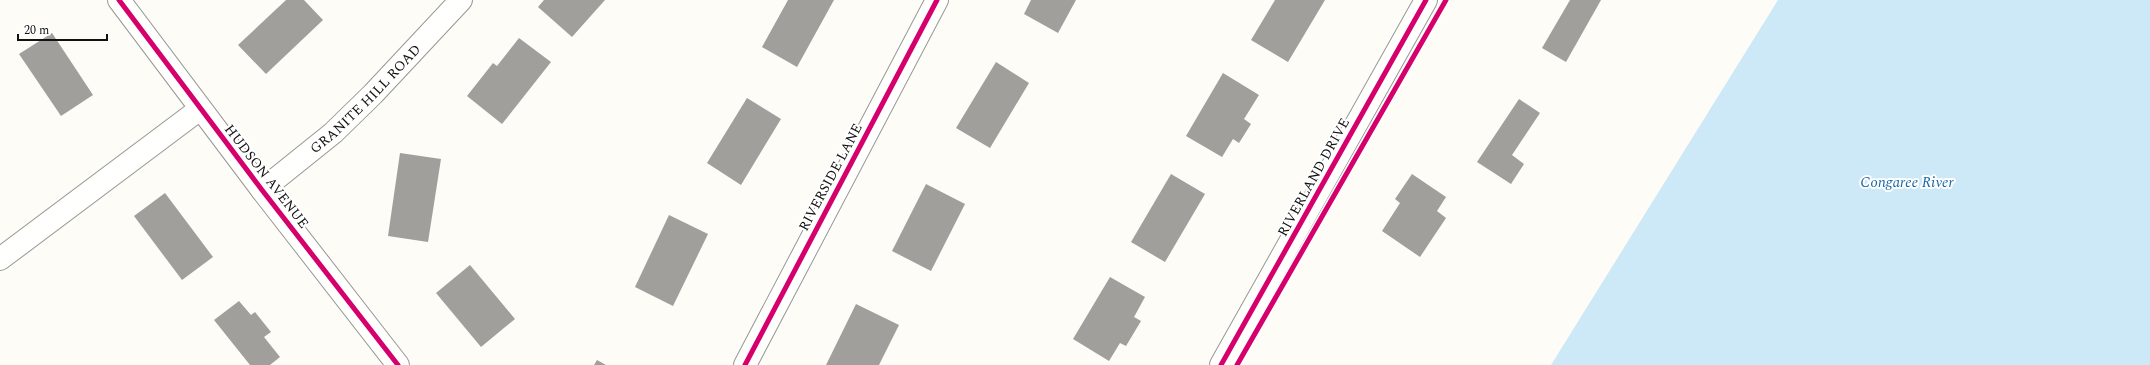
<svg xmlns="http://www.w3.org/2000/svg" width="2150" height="365" font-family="Spectral,serif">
<rect width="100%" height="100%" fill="#fdfcf7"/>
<!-- water -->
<path fill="#cde8f7" d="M1778,0H2150V365H1551Z"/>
<!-- building -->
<g fill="#a19f9c">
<path d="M286,0H304L323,20L266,74L238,45Z"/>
<path d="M544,0H605L572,37L538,7Z"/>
<path d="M788,0H834L797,67L762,47Z"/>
<path d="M1031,0H1076L1058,33L1024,14Z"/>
<path d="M1275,0H1325L1288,62L1251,40Z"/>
<path d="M1570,0H1601L1566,62L1542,48Z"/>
<path d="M52,33L93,95L61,116L19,54Z"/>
<path d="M519,38L551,62L502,124L467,96L493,63L497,66Z"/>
<path d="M996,62L1029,83L990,148L956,128Z"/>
<path d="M1223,73L1259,95L1244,119L1251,124L1239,143L1233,139L1222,157L1186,136Z"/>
<path d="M747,98L781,119L741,185L707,163Z"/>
<path d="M1519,99L1540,113L1512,155L1524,164L1511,184L1477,162Z"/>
<path d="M400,153L441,159L428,242L388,236Z"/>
<path d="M1171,174L1205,194L1165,262L1131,242Z"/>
<path d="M1412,174L1446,197L1437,211L1446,218L1420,257L1382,231L1400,203L1395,199Z"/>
<path d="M926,184L965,204L931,271L892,251Z"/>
<path d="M165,193L213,257L182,280L134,216Z"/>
<path d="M669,215L708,234L673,306L635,287Z"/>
<path d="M470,265L515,319L481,347L436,293Z"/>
<path d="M1110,277L1145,297L1134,317L1141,321L1126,346L1120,343L1109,361L1073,339Z"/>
<path d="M239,301L251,315L255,312L271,332L264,337L280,357L270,365H250L214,320Z"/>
<path d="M856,304L899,325L879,365H826Z"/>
<path d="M597,360L606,365H594Z"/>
</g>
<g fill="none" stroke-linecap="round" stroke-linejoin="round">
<!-- street casing -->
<g stroke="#979795" stroke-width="24">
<g id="street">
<path d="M119,0L262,190L398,365"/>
<path id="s1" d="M262,190L333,133L373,94L461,0"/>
<path d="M0,259L200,109"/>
<path d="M745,365L937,0"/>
<path d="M1221,365L1426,0"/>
</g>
</g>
<!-- street -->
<use href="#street" stroke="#fffffe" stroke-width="22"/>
<!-- cycleway casing -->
<g stroke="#fff" stroke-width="8">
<g id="cycleway">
<path d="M119,0L262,190L398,365"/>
<path d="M745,365L937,0"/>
<path d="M1221,365L1426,0"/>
<path d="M1237,365L1446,0"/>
</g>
</g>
<!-- cycleway -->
<use href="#cycleway" stroke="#d6006c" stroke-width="5"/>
</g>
<g text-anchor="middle" stroke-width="4" stroke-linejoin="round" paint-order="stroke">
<!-- street labels -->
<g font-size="14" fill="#111" stroke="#fff">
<text dy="5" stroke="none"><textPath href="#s1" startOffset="138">GRANITE HILL ROAD</textPath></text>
<text transform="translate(267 176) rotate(52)" y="5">HUDSON AVENUE</text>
<text transform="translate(830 177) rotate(-62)" y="5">RIVERSIDE LANE</text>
<text transform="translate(1313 177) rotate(-61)" y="5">RIVERLAND DRIVE</text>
</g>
<!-- water labels -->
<g font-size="15" font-style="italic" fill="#1768a6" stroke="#fff">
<text x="1907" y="187">Congaree River</text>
</g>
</g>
<!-- scale -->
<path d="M18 34v6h89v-6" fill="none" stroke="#111111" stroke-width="2"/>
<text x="24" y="34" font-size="12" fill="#111111" stroke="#ffffff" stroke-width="3" paint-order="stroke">20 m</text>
</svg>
